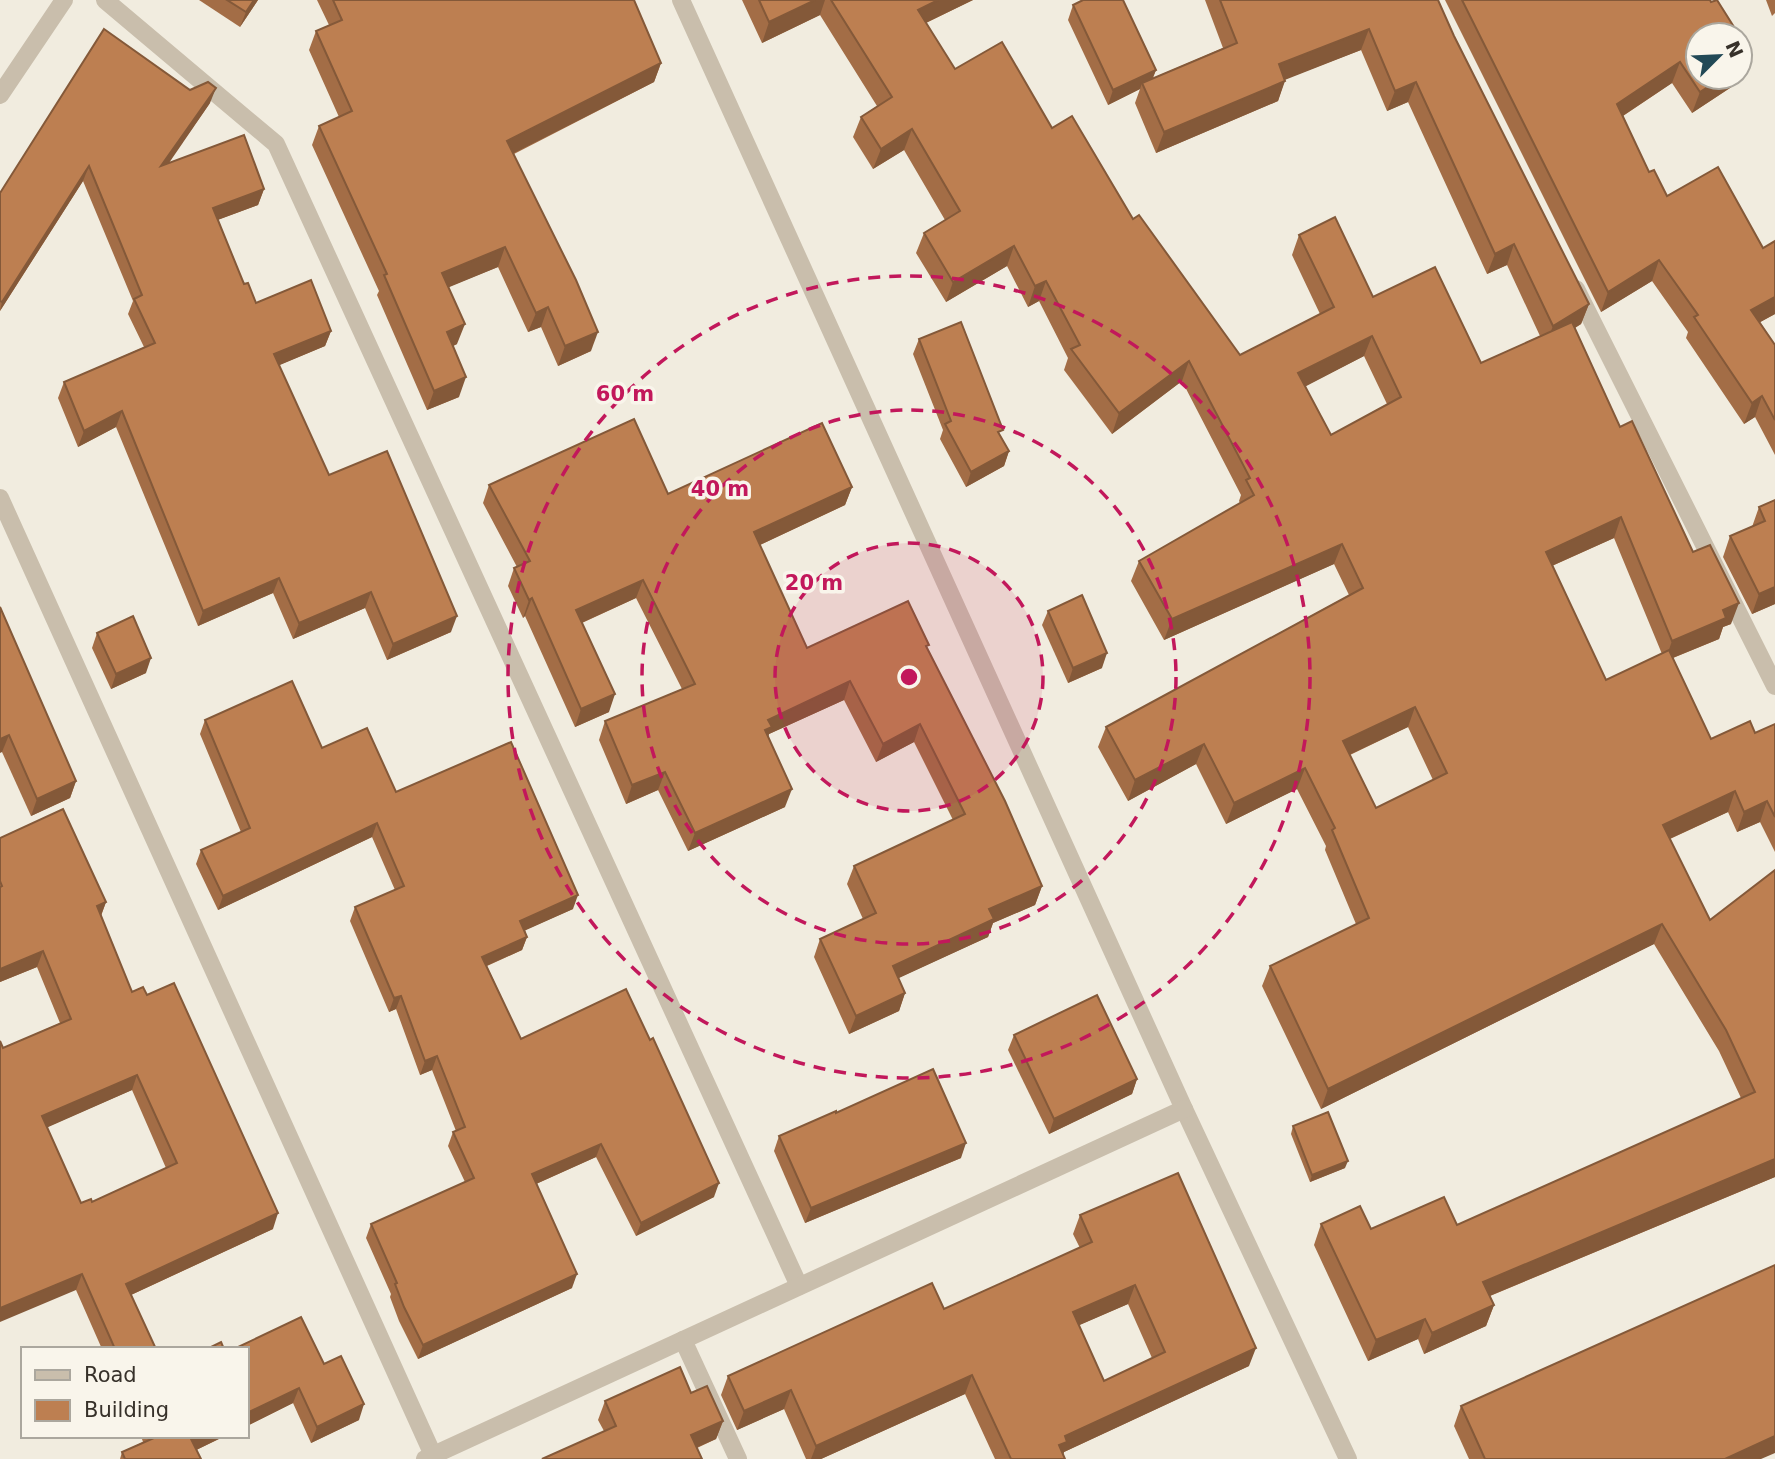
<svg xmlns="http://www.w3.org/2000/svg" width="1775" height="1459" font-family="'DejaVu Sans',sans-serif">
<rect width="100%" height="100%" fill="#f1ecdf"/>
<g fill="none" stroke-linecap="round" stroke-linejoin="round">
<!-- minor -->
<g stroke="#c9beac" stroke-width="18">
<path d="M105,0L276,144L799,1286"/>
<path d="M681,0L1184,1109L1348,1459"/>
<path d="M0,95L64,0"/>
<path d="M1576,289L1775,686"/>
<path d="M0,498L433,1455"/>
<path d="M683,1340L738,1459"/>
<path d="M425,1459L1184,1109"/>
</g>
</g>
<!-- wall -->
<g fill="#a36d46" fill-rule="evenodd">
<path d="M199,0H258L240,27Z"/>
<path d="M317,0H634L661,63L654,82L514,154L591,351L558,366L541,327L528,332L498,267L448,287L457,344L453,346L459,397L427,410L377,295L379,291L312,145L319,126L339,117L309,50L316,31L329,25Z"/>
<path d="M742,0H973L926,23L955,69L1052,128L1133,219L1240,355L1320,314L1292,255L1299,235L1373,297L1481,363L1540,336L1507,265L1487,274L1408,102L1387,111L1361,50L1285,79L1278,101L1156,153L1135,103L1140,89L1108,105L1068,20L1073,5L1156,70L1153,78L1223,48L1205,0H1438L1454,36L1589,304L1581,324L1575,328L1620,427L1693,552L1731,624L1723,627L1719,639L1673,658L1711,739L1755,733L1775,724V852L1760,822L1737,832L1728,812L1670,839L1710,920L1775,870V1177L1490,1296L1494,1305L1486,1326L1424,1354L1418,1339L1368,1361L1314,1245L1321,1224L1371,1229L1457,1225L1741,1098L1719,1051L1654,944L1321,1109L1262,986L1270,966L1356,924L1325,850L1326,846L1297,789L1226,824L1196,764L1128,801L1098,747L1106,727L1349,595L1334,564L1164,640L1131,581L1139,561L1240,503L1239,501L1241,495L1182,381L1112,434L1064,370L1068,358L1039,301L1028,307L1007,266L946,302L916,253L924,233L945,220L904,150L873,169L853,137L861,117L877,106L820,15L762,43ZM1364,356L1387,404L1331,435L1305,386ZM1614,538L1662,654L1606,680L1552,566ZM1408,727L1433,780L1376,808L1350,755Z"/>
<path d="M1445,0H1710L1698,77H1738L1736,84L1692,113L1672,83L1623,116L1649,172L1667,196L1763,248L1775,241V314L1760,322L1775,345V455L1755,417L1744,424L1686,338L1688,332L1652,281L1601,312Z"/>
<path d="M1766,0H1775V13L1772,16Z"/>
<path d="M210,103L168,163L264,189L258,205L217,220L244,284L256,303L331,331L325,346L279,365L329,475L451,632L387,660L365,608L293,639L273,593L198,626L116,427L78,447L58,398L64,382L144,347L128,314L133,301L83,181L0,311V193Z"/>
<path d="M919,339L1009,451L1004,466L966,487L940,439L943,430L913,354Z"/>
<path d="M489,485L668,494L852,487L845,505L760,545L807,648L927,649L1042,886L1035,905L993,923L988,937L898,978L905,993L899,1011L849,1034L814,957L820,939L863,919L847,884L854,866L953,820L914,742L876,762L844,700L769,734L768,737L785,807L688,851L658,790L626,804L599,740L605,721L682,689L636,598L582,623L609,712L575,727L525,616L523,618L508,586L514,568L517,567L483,503Z"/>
<path d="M1775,500V604L1752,614L1723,557L1730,536L1752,527L1759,507Z"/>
<path d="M0,607L76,781L70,798L31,816L2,752Z"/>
<path d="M1048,611L1102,668L1068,683L1042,625Z"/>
<path d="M97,633L146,673L111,689L92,648Z"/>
<path d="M205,720L322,748L396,792L573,909L525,930L527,937L522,950L487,966L521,1039L714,1197L636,1236L596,1157L536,1184L572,1288L418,1359L399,1321L390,1297L391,1294L366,1238L371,1224L465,1182L448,1146L453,1132L456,1131L432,1070L420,1075L396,1009L389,1012L350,921L355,907L395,890L372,837L218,910L196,864L201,850L241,832L200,734Z"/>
<path d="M0,838L106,902L101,916L132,992L147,995L273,1229L131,1295L156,1349H102L76,1290L3,1048L60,1023L37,967L0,982ZM132,1090L166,1168L92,1202L81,1203L47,1127Z"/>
<path d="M1014,1035L1137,1079L1132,1094L1049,1134L1008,1050Z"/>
<path d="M836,1113L961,1158L805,1223L774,1151L779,1136Z"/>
<path d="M1293,1126L1345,1168L1310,1182L1291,1134Z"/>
<path d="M1080,1215L1249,1366L1064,1452L1063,1455L1065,1459H995L965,1394L821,1459H806L784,1409L737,1430L721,1395L728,1376L944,1309L1080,1248L1073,1234ZM1128,1304L1152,1358L1104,1381L1079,1325Z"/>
<path d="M324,1364L359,1420L311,1443L293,1403L247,1426Z"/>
<path d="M691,1393L723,1421L716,1439L697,1448L604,1431L598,1420L605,1401Z"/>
<path d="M1461,1406L1761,1459H1469L1454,1426Z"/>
<path d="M141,1436H225L196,1450L201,1459H120L122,1452L143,1442Z"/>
</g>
<!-- shaded-wall -->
<g fill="#845939">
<path d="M254,0H258L240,27L246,12Z"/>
<path d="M815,0H825L820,15L762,43L769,22Z"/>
<path d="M938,0H973L911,30L918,10Z"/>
<path d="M1734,27L1731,35H1723Z"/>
<path d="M1369,29L1361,50L1272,85L1279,64Z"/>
<path d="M1680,62L1672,83L1609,125L1617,104Z"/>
<path d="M661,63L654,82L500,160L507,141Z"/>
<path d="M1156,70L1150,84L1142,83L1140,89L1108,105L1113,90Z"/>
<path d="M1723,77H1738L1736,84L1692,113L1700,92Z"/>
<path d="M1285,81L1278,101L1156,153L1164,132Z"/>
<path d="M1416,82L1408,102L1387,111L1395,91Z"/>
<path d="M216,88L210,103L156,182L161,166Z"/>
<path d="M912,129L904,150L873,169L881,149Z"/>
<path d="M89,166L83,181L0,311L2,302Z"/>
<path d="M264,189L258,205L207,224L213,208Z"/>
<path d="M1514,244L1507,265L1487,274L1495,254Z"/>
<path d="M1014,246L1007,266L946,302L953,282Z"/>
<path d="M505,247L498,267L435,293L442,273Z"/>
<path d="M1659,260L1652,281L1601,312L1608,292Z"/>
<path d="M1046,281L1039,301L1028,307L1035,286Z"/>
<path d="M1775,297V314L1744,331L1751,310Z"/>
<path d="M1589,304L1581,324L1545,346L1553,326Z"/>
<path d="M548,307L541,327L528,332L536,313Z"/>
<path d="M465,324L457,344L440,352L447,332Z"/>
<path d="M331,331L325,346L268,370L274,354Z"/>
<path d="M598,332L591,351L558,366L565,346Z"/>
<path d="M1372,336L1364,356L1291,394L1298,373Z"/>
<path d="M1189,361L1182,381L1112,434L1119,413Z"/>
<path d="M466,377L459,397L427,410L434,391Z"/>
<path d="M1762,396L1755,417L1744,424L1752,403Z"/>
<path d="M122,411L116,427L78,447L84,431Z"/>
<path d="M1009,451L1004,466L966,487L971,472Z"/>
<path d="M852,487L845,505L747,551L754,532Z"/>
<path d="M1621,517L1614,538L1538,572L1546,552Z"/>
<path d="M1342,544L1334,564L1164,640L1172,619Z"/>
<path d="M279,578L273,593L198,626L203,611Z"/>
<path d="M643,580L636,598L570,628L576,610Z"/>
<path d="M1775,587V604L1752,614L1759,594Z"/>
<path d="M371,592L365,608L293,639L299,623Z"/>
<path d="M532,598L525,616L523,618L529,600Z"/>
<path d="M1739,603L1731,624L1723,627L1719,639L1665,661L1672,641L1723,610Z"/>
<path d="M457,616L451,632L387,660L393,644Z"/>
<path d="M1107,653L1102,668L1068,683L1073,668Z"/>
<path d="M151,658L146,673L111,689L116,674Z"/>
<path d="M850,681L844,700L769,734L765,745L758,748L768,720Z"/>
<path d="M615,694L609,712L575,727L581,709Z"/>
<path d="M1415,707L1408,727L1336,761L1343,741Z"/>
<path d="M920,724L914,742L876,762L883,744Z"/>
<path d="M9,735L2,752L0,753V739Z"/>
<path d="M1204,744L1196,764L1128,801L1135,780Z"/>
<path d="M1305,768L1297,789L1226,824L1234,803Z"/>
<path d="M665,772L658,790L626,804L632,785Z"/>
<path d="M76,781L70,798L31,816L37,799Z"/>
<path d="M792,789L785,807L688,851L695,833Z"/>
<path d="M1735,791L1728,812L1656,845L1663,825Z"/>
<path d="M1767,801L1760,822L1737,832L1744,812Z"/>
<path d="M377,823L372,837L218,910L223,896Z"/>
<path d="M1042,886L1035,905L993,923L988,937L886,984L893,966L989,909Z"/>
<path d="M578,895L573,909L515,935L520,921Z"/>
<path d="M106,902L100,918L97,906Z"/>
<path d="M1662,924L1654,944L1321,1109L1328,1089Z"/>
<path d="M527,937L522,950L477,970L482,957Z"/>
<path d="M43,951L37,967L0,982V969Z"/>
<path d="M905,993L899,1011L849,1034L856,1016Z"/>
<path d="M401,996L396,1009L389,1012L394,998Z"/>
<path d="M437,1056L432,1070L420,1075L425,1061Z"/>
<path d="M137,1075L132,1090L37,1132L42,1116Z"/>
<path d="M1137,1079L1132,1094L1049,1134L1054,1119Z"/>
<path d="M966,1143L961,1158L805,1223L811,1208Z"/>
<path d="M601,1144L596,1157L527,1188L532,1174Z"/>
<path d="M1775,1159V1177L1475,1302L1483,1282Z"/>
<path d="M1348,1161L1345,1168L1310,1182L1312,1175Z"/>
<path d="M719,1183L714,1197L636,1236L641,1223Z"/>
<path d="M278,1213L273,1229L120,1300L126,1284Z"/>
<path d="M82,1274L76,1290L0,1322V1308Z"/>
<path d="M577,1274L572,1288L418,1359L423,1345Z"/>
<path d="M1135,1285L1128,1304L1066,1331L1073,1312Z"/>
<path d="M1494,1305L1486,1326L1424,1354L1432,1333Z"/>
<path d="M1425,1319L1418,1339L1368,1361L1376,1340Z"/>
<path d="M1256,1348L1249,1366L1064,1452L1061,1459L1059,1445L1065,1436Z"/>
<path d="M972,1375L965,1394L821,1459H811L816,1446Z"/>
<path d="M299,1388L293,1403L247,1426V1413Z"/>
<path d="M791,1390L784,1409L737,1430L744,1411Z"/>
<path d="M364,1404L359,1420L311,1443L317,1427Z"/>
<path d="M723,1421L716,1439L684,1453L691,1435Z"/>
<path d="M197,1436H225L186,1455L191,1439Z"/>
<path d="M1775,1436V1453L1761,1459H1725Z"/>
</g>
<!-- building -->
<g fill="#bd7f51" stroke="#845939" stroke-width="2" fill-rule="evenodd">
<path d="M227,0H254L246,12Z"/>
<path d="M333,0H634L661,63L507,141L576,280L598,332L565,346L548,307L536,313L505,247L442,273L465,324L447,332L466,377L434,391L384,275L387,274L319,126L352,111L316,31L342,20Z"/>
<path d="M759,0H815L769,22Z"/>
<path d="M831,0H938L918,10L955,69L1002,42L1052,128L1072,116L1133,219L1139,215L1240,355L1334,307L1299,235L1335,217L1373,297L1435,267L1481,363L1572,322L1620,427L1632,421L1693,552L1710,545L1739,603L1723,610L1726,618L1672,641L1621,517L1546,552L1606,680L1669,650L1711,739L1750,721L1755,733L1775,724V817L1767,801L1744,812L1735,791L1663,825L1710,920L1775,870V1159L1483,1282L1494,1305L1432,1333L1425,1319L1376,1340L1321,1224L1360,1206L1371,1229L1444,1197L1457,1225L1755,1092L1726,1030L1662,924L1328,1089L1270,966L1369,918L1332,830L1335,828L1305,768L1234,803L1204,744L1135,780L1106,727L1363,588L1342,544L1172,619L1139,561L1254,495L1246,480L1250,478L1189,361L1119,413L1071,349L1080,345L1046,281L1035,286L1014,246L953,282L924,233L960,211L912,129L881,149L861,117L892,97ZM1372,336L1401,397L1331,435L1298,373ZM1415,707L1447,773L1376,808L1343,741Z"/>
<path d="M1083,0H1123L1156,70L1113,90L1073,5Z"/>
<path d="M1220,0H1438L1454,36L1589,304L1553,326L1514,244L1495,254L1416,82L1395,91L1369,29L1279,64L1285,81L1164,132L1142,83L1237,43Z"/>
<path d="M1462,0H1710L1711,2L1717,0L1734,27L1724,34V35H1698V77H1723L1700,92L1680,62L1617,104L1649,172L1654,170L1667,196L1718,167L1763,248L1775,241V297L1751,310L1775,345V420L1762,396L1752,403L1694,317L1698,315L1659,260L1608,292Z"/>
<path d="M104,29L190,90L208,82L216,88L161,166L244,135L264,189L213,208L244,284L248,283L256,303L311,280L331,331L274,354L329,475L387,451L457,616L393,644L371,592L299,623L279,578L203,611L122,411L84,431L64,382L155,343L134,299L142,295L89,166L2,302L0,301V193Z"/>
<path d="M961,322L1003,430L998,432L1009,451L971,472L945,424L951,421L919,339Z"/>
<path d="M634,419L668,494L822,423L852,487L754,532L807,648L908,601L929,645L926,646L1005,801L1042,886L989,909L994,919L893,966L905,993L856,1016L820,939L876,913L854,866L965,814L920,724L883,744L850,681L768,720L772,727L765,730L792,789L695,833L665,772L632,785L605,721L695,684L643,580L576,610L615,694L581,709L532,598L529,600L514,568L530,561L489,485Z"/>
<path d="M1775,500V587L1759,594L1730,536L1765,521L1759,507Z"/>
<path d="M1082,595L1107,653L1073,668L1048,611Z"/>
<path d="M0,607L76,781L37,799L9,735L0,739Z"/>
<path d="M133,616L151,658L116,674L97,633Z"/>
<path d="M292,681L322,748L367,728L396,792L511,742L578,895L520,921L527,937L482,957L521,1039L626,989L650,1040L653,1038L719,1183L641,1223L601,1144L532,1174L577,1274L423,1345L404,1307L395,1284L397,1283L371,1224L474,1178L453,1132L465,1127L437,1056L425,1061L401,996L394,998L355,907L404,886L377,823L223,896L201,850L250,828L205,720Z"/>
<path d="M63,809L106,902L97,906L132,992L143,987L147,995L174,983L278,1213L126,1284L156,1349H115L82,1274L0,1308V1041L3,1048L71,1019L43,951L0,969V887L2,886L0,881V838ZM137,1075L177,1163L92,1202L91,1199L81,1203L42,1116Z"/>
<path d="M1097,995L1137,1079L1054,1119L1014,1035Z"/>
<path d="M933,1069L966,1143L811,1208L779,1136L836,1111V1113Z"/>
<path d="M1328,1112L1348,1161L1312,1175L1293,1126Z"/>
<path d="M1178,1173L1256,1348L1065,1436L1067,1442L1059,1445L1065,1459H1011L972,1375L816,1446L791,1390L744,1411L728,1376L932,1283L944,1309L1092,1242L1080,1215ZM1135,1285L1165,1352L1104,1381L1073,1312Z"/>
<path d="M1775,1265V1436L1725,1459H1485L1461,1406Z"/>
<path d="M301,1317L324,1364L341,1356L364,1404L317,1427L299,1388L247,1413V1349H234Z"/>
<path d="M221,1342L224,1349H207Z"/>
<path d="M680,1367L691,1393L707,1386L723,1421L691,1435L702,1459H542L616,1426L605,1401Z"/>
<path d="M153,1436H197L191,1439L201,1459H125L122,1452L154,1438Z"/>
</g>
<!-- distance rings -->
<circle cx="909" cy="677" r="134" fill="#c2185b" fill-opacity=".12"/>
<g fill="none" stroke="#c2185b" stroke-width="3.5" stroke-dasharray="12 9">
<circle cx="909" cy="677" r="134"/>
<circle cx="909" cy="677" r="267"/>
<circle cx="909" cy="677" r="401"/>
</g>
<circle cx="909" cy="677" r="10" fill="#c2185b" stroke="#f9f5eb" stroke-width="3.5"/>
<g font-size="21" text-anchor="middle" font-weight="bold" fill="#c2185b" stroke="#f9f5eb" stroke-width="7" stroke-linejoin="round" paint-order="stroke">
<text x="625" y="401">60 m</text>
<text x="720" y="496">40 m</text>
<text x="814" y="590">20 m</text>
</g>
<!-- legend -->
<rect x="21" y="1347" width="228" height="91" fill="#f9f5eb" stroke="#aba79e" stroke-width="2"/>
<rect x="35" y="1370" width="35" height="10" fill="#c9beac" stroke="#aba79e" stroke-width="2"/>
<text x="84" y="1382" font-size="21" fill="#37312a">Road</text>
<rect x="35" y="1400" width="35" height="21" fill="#bd7f51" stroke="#aba79e" stroke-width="2"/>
<text x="84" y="1417" font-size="21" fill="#37312a">Building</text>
<!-- north arrow -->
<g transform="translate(1719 56) rotate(66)"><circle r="33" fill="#f9f5eb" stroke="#aba79e" stroke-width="2"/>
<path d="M0-5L12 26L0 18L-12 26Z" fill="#224956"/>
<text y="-10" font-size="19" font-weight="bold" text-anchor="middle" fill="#37312a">N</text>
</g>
</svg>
